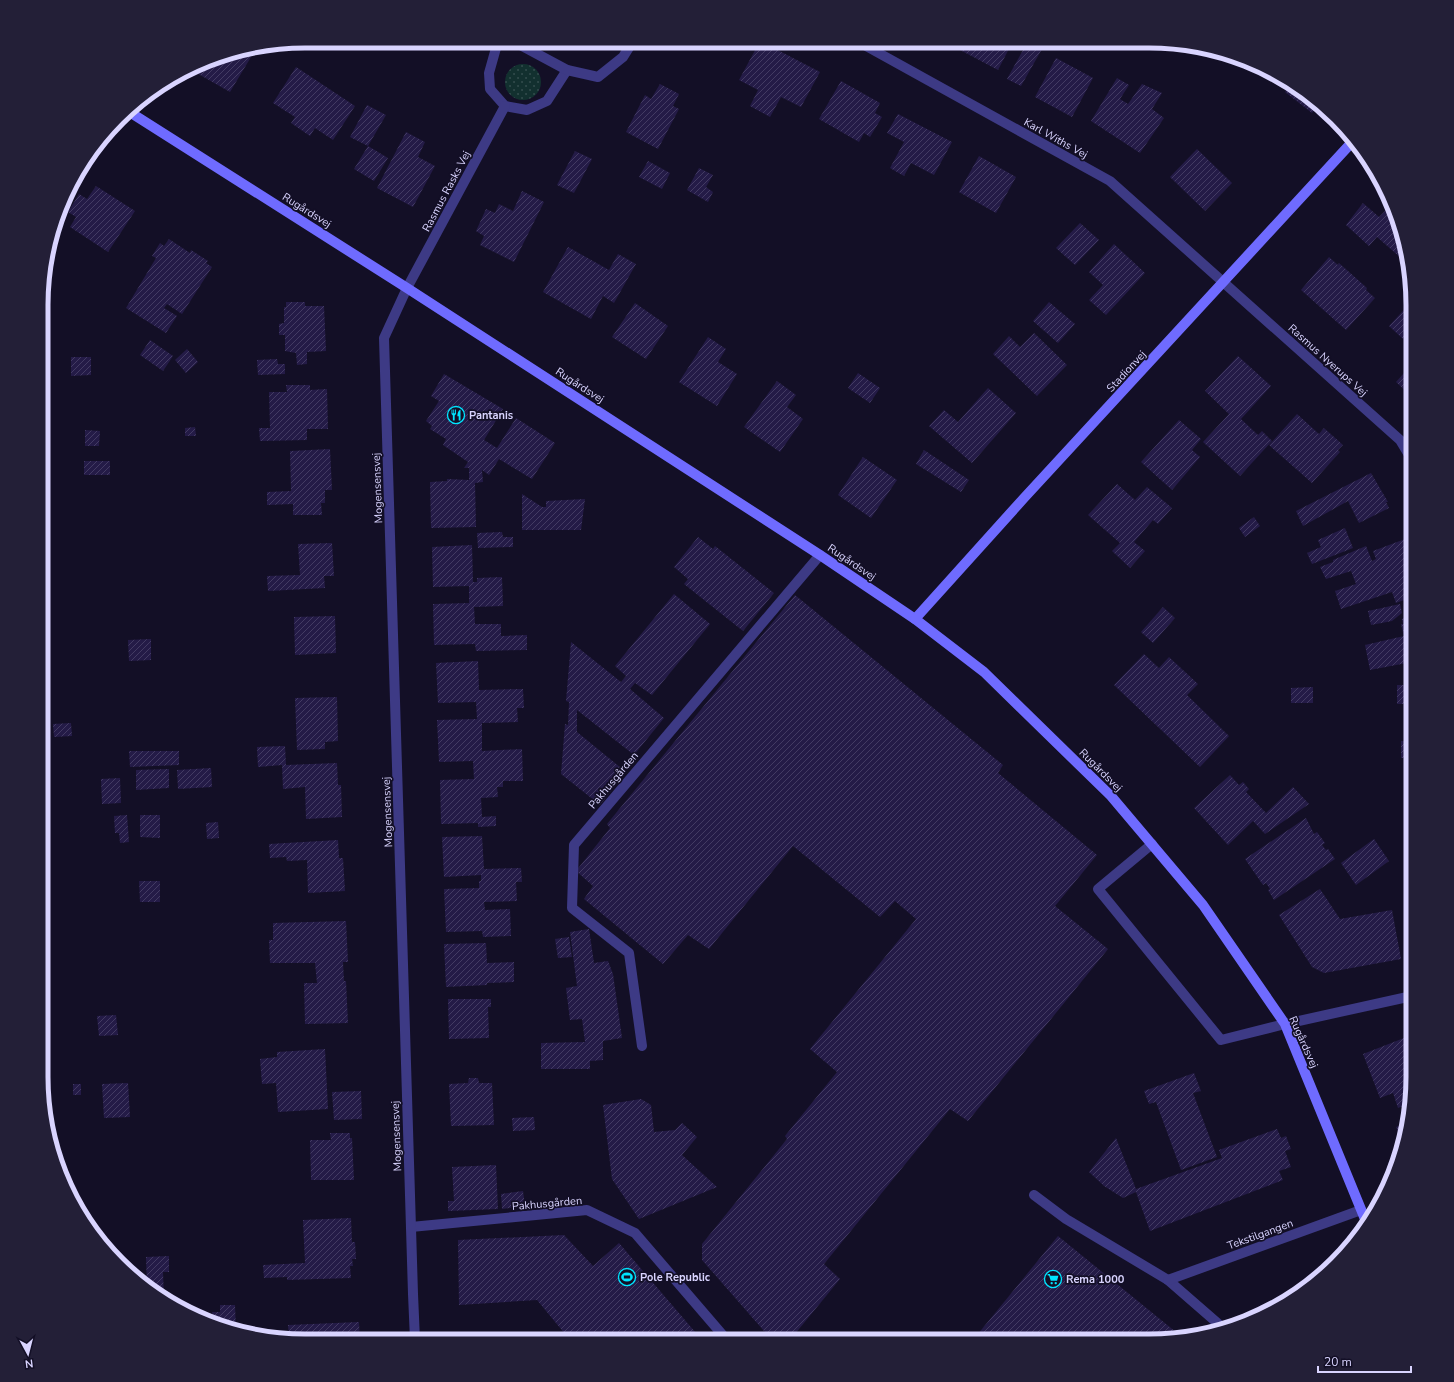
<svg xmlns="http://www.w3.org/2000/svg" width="1454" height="1382" font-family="'Nunito Sans',sans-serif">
<defs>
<pattern id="green-dots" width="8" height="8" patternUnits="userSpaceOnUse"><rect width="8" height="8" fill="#12302f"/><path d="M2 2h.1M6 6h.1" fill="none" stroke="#344d4e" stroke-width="1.8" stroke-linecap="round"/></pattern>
<pattern id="building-hatch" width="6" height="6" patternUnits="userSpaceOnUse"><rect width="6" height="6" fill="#241b47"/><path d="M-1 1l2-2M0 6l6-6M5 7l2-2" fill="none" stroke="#433b63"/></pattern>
</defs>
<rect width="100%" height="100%" fill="#130f26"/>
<!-- green -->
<g fill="url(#green-dots)">
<path d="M566,41H597L585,49Z"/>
<circle cx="523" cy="82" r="18"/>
</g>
<!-- building -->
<g fill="url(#building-hatch)">
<path d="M760,41L820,72L801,107L781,97L770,117L750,106L758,90L739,80Z"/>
<path d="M943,41H1013L998,70Z"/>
<path d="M1028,41L1046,42L1021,86L1007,79Z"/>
<path d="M242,51L251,57L230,92L193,71L196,66L220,55Z"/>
<path d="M1056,58L1093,78L1072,117L1035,97Z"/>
<path d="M296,67L355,106L333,140L315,128L310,136L291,123L295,117L273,103Z"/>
<path d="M1117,78L1129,85L1120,99L1128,104L1142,84L1162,93L1152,109L1164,118L1140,153L1091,121Z"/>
<path d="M841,81L880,103L875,113L882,117L870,137L864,133L859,142L819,119Z"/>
<path d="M660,84L679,94L673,106L679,109L658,149L626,132L645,95L651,99Z"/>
<path d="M1292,84L1319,104L1312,113L1285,92Z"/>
<path d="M367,105L386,115L368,146L350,137Z"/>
<path d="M898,114L952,142L934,175L911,163L904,176L890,168L904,142L887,133Z"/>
<path d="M406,132L425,142L418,157L435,166L413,207L377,188Z"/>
<path d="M368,146L388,158L374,181L354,169Z"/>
<path d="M1197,149L1232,183L1205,211L1170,177Z"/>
<path d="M575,151L592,159L574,193L557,185Z"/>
<path d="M979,156L1016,177L996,213L959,192Z"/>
<path d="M648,161L670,173L662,189L639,177Z"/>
<path d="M699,168L713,175L706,187L713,192L708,202L687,190Z"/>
<path d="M96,186L135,211L108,252L70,227L76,217L68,212L79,194L87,199Z"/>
<path d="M522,191L544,202L514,262L480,245L484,236L476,231L486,209L495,213L499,204L513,211Z"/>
<path d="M1363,203L1379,217L1391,205L1399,220L1406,255L1402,259L1377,237L1369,246L1346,225Z"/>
<path d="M58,223L61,225L53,237H52Z"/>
<path d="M1080,223L1099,240L1075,265L1056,248Z"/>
<path d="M169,239L190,253L191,250L208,261L206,263L212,267L182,314L167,304L164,308L177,316L166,333L126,308L156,258L152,256L160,243L164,246Z"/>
<path d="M1114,244L1145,273L1106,315L1089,300L1103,285L1089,272Z"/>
<path d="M568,247L609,270L618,254L636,264L614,303L603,296L591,319L543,292Z"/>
<path d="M1329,257L1338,265L1339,263L1367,288L1366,290L1375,298L1346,330L1301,290Z"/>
<path d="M1412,301V328L1403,339L1389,326Z"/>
<path d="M286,302H305V306H324L326,351L307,352V364L297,365L296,353L285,351V335H279V324L284,323V307H286Z"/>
<path d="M1049,302L1075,324L1058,343L1033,321Z"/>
<path d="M635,303L668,326L646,359L612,337Z"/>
<path d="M1412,332V343L1407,337Z"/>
<path d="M1034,333L1067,365L1037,396L993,354L1009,336L1020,347Z"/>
<path d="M708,337L726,349L718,362L737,374L717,406L679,382Z"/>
<path d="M150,340L173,356L163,371L140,355Z"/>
<path d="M187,349L198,362L186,373L175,360Z"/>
<path d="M1238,356L1271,386L1241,419L1258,435L1262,431L1272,441L1240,476L1203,442L1229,414L1205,391Z"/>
<path d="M71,357H91V375L71,376Z"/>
<path d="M277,359L278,364H285V374L258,375L257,360Z"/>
<path d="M1412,364V397L1396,382Z"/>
<path d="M858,373L880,388L870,403L848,388Z"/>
<path d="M444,374L503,409L484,440L497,448L516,418L555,443L532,479L499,459L489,475L482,470L483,482L475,483L476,527L431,528L430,482L447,481V479L469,480V468H464L468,462L443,445L446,439L430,429L432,426L426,421L439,401L431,396Z"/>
<path d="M777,381L796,395L787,407L803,419L780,452L744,427Z"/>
<path d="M286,385H310V390L327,389L328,429H307V440L260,441L259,428H270L269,392H287Z"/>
<path d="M988,388L1016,413L972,463L929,426L944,410L958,422Z"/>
<path d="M1297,414L1319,434L1324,428L1343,445L1338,450L1340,452L1312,483L1269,445Z"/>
<path d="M1179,420L1201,439L1192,450L1200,457L1172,490L1141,462Z"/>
<path d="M195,427L196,436H185V428Z"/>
<path d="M85,430L100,431L99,446H85Z"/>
<path d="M330,449L332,490H325V503H321L322,515H293V504L267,505V492L291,491L290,451Z"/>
<path d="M924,450L969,480L961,492L916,464Z"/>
<path d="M863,457L897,480L871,518L838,495Z"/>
<rect x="84" y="461" width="26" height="14"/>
<path d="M1371,473L1388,502H1386L1389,508L1359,523L1348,501L1303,526L1296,511Z"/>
<path d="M1117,484L1135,500L1147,487L1172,508L1158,524L1153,520L1134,542L1145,551L1130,568L1112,551L1120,543L1088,515Z"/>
<path d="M522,494L542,507H546V501L585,499L581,530H522Z"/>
<path d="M1254,517L1260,526L1245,537L1239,528Z"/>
<path d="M1345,528L1353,548L1312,564L1307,553L1321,547L1318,540Z"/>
<path d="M502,532L503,537H513V547L478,548L477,533Z"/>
<path d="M698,537L713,549L715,546L774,593L743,631L684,584L688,579L674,567Z"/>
<path d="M1405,539L1412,560V597L1396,603L1392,592L1341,609L1335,591L1356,584L1351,571L1326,579L1320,567L1333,562V560L1366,546L1372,561L1376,559L1373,551Z"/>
<path d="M332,543L334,576H324L325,588L268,591L267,576L300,575L298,544Z"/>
<path d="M472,545L473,582H477V578L502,577L503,606L474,607L475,624H501V636L527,635V650L476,651L475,644L434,645L433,604L469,603V586L433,587L432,547Z"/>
<path d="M674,594L710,624L652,695L635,683L630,689L664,718L634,755L577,710V732L626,772L600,805L561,774L565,724L568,725L569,702L566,701L571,642L621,682L626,676L615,666Z"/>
<path d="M795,595L1003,765L998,773L1097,855L1055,906L1108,949L968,1121L950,1109L824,1264L840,1279L790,1340H775L764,1331L702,1260V1244L787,1139L785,1136L837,1072L810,1049L916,919L895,901L880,917L793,846L709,949L688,935L663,964L584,899L593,886L576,871L610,828L607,824Z"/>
<path d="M1400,604L1402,613L1392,621L1371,625L1368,611Z"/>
<path d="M1163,607L1175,618L1153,643L1141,632Z"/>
<path d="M335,616L336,653L295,655L294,617Z"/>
<path d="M1412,616V662L1370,670L1365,645L1404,636L1401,624H1403L1402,619Z"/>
<path d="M151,639V660L129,661L128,640Z"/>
<path d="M1144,654L1159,668L1169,657L1198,684L1187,695L1229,736L1200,767L1114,685Z"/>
<path d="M478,661L479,690L523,689L524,708H517L518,722L482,723V751L522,749L523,781H503V787H497L498,797L481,798L482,817L496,816V826L478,827V823L441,824L440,780L474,779L473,761L439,762L437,720L477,719L476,702L438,703L436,663Z"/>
<path d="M1397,685H1412V730H1408V704H1397Z"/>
<path d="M1313,687V703H1291V688Z"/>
<path d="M337,697L338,741L325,742V749L297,750L295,698Z"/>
<path d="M71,723L72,736L54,737L53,724Z"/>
<rect x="1401" y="741" width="11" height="17"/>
<path d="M285,746L286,765L337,763L338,785H341L342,817L306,819L305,787L283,789L282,765L258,767L257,747Z"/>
<path d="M129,751H179V765L130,767Z"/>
<path d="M211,768L212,787L178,789L177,770Z"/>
<path d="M169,769V788L136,790V770Z"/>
<path d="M1230,775L1239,785L1243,782L1249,789L1246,792L1266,813L1293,787L1309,804L1265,834L1253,821L1228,845L1194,808Z"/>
<path d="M120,778L121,803L102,804L101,779Z"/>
<path d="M127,815L129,842L120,843L119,833H115L114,816Z"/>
<path d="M140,815H160V838L140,837Z"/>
<path d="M1306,818L1314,834L1317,832L1325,843L1322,845L1326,850L1328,849L1335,859L1274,900L1268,890L1270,889L1266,883L1263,885L1245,859Z"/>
<path d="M218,822L219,838L207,839L206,823Z"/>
<path d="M482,836L484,869L521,868L522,882H516L517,901L484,902L485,910L510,909L511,936L483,937L482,931L446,932L444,889L479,888V881H481V875L444,877L442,837Z"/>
<path d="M1374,839L1389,861L1356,885L1341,863Z"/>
<path d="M338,840L339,858H343L345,891L308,893L307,860L287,861L286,857L270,858L269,844Z"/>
<path d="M139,881H160V902H140Z"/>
<path d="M1320,889L1340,919L1392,910L1401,959L1324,973L1312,967L1279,915Z"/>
<path d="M346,921L348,962H343L344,981H346L348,1023L305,1024L304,983H317L315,963H270L269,940H273V923Z"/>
<path d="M589,929L594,963L608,961L613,974L622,1038L603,1041V1060L590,1061V1069H541V1043L585,1042L582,1019L570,1020L566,988L577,986L570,932Z"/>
<path d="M569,937L572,957L558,958L555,939Z"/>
<path d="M486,943L487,963L514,962V982L487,983V985L446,987L444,944Z"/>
<path d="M448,999H491V1007H488L489,1038L449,1039Z"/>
<path d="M116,1015L118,1035L99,1036L97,1016Z"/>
<path d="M1404,1038L1412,1060V1094L1411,1103L1398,1108L1393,1093L1380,1098L1363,1054Z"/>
<path d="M325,1049L328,1109L278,1112L276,1083L262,1084L260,1059L277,1057V1052Z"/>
<path d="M1194,1073L1201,1091L1193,1093L1217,1157L1181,1170L1156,1102L1149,1104L1144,1091Z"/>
<path d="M469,1078H478L479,1083H492L494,1125L451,1126L449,1084L468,1083Z"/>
<path d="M128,1083L130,1117L104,1118L102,1084Z"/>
<rect x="73" y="1084" width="8" height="11"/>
<path d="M361,1091L362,1119L334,1120L332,1092Z"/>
<path d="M641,1099L651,1105L654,1132L675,1130L682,1123L697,1137L682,1155L717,1187L639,1219L612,1179L603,1105Z"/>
<path d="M534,1117L535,1130L513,1131L512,1118Z"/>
<path d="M1408,1122L1404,1145V1146L1396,1127Z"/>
<path d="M1277,1129L1281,1138L1286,1136L1291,1149L1285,1151L1291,1167L1279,1171L1283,1180L1150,1231L1136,1192L1123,1198L1104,1186L1089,1172L1116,1138L1136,1189L1222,1158L1219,1150Z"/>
<path d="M330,1133H350V1138H352L354,1180H311L310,1140H331Z"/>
<path d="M496,1165L498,1209L448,1211V1201H454L452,1167Z"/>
<path d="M60,1172H67L68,1189L61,1178Z"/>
<path d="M523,1191L525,1206L502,1209L501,1194Z"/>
<path d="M351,1218L352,1242H355L356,1259H352L353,1266H350L351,1278L287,1280V1277L264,1278L263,1265L305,1263L303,1220Z"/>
<path d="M564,1235L593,1266L619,1243L702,1340H570L537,1300L459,1305L458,1240Z"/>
<path d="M1058,1236L1182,1337L1166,1340H973Z"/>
<path d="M169,1256V1272H163L164,1298L147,1288L146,1257Z"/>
<path d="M220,1305H235L236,1331L273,1330L274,1338L237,1332L217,1325V1322H213L212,1312H220Z"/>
<path d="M208,1317L209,1321L199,1318Z"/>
<path d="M359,1322L360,1340L282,1339L289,1338L288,1325Z"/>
</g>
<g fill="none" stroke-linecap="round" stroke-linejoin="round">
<!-- lane -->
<g stroke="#3d3a85" stroke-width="10">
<path d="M1152,844L1098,889L1221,1040L1285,1024"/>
<path d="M642,1046L629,953L572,908L574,845L820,555"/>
<path d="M1034,1195L1066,1219L1168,1280L1222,1327"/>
<path d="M411,1227L587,1210L635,1233L727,1340"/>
</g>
<!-- street -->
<g stroke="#3d3a85" stroke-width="10">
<path d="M498,41L489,73L490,89L505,106L527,110L547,101L567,70"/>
<path d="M513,41L567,70L598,77L623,57L633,41"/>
<path d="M857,41L1110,181L1400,440L1412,460"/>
<path d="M1285,1024L1412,996"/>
<path d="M1168,1280L1361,1210"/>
<path d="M415,1340L413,1294L384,338L407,288L505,106"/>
</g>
<!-- secondary -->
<g stroke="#6f6bff" stroke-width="10">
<path d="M128,111L407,288L820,555L915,619L984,672L1111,796L1203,905L1285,1024L1367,1224"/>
<path d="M915,619L1024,498L1354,140"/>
</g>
</g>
<!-- icons -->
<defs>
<g id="restaurant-ring" transform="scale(0.9)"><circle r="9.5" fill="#130f26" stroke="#00e5ff" stroke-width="1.5"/><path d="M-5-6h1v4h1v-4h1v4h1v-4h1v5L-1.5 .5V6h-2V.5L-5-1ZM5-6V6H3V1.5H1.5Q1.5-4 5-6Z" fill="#00e5ff"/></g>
<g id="stadium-ring" transform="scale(0.9)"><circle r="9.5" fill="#130f26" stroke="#00e5ff" stroke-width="1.5"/><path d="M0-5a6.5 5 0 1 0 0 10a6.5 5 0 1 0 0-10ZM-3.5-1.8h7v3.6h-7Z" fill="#00e5ff"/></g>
<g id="supermarket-ring" transform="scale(0.9)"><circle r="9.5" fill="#130f26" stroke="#00e5ff" stroke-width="1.5"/><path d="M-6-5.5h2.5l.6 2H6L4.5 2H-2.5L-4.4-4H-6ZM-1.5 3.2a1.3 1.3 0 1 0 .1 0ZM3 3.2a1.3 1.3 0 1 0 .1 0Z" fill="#00e5ff"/></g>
</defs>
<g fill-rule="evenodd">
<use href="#restaurant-ring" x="456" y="415"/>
<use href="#stadium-ring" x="627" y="1277"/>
<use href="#supermarket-ring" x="1053" y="1279"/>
</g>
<g text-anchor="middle" stroke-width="3.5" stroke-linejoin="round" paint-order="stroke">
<!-- street labels -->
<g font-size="11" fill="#d9d4ff" stroke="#130f26">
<text transform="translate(1056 138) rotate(29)" y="4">Karl Withs Vej</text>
<text transform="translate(446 191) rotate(-62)" y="4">Rasmus Rasks Vej</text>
<text transform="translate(307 210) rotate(32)" y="4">Rugårdsvej</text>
<text transform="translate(1328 360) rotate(42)" y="4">Rasmus Nyerups Vej</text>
<text transform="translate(1126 371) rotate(-47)" y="4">Stadionvej</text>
<text transform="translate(580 385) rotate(33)" y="4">Rugårdsvej</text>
<text transform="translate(377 488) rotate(-92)" y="4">Mogensensvej</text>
<text transform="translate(852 562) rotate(34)" y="4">Rugårdsvej</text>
<text transform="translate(1101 770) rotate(45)" y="4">Rugårdsvej</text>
<text transform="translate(613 780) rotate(-50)" y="4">Pakhusgården</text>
<text transform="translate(387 812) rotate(-92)" y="4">Mogensensvej</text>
<text transform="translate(1304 1042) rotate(66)" y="4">Rugårdsvej</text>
<text transform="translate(396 1136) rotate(-92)" y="4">Mogensensvej</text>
<text transform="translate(547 1203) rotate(-5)" y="4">Pakhusgården</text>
<text transform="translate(1260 1234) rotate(-20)" y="4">Tekstilgangen</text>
</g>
<!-- poi labels -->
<g font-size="11" font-weight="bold" fill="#d9d4ff" stroke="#130f26" text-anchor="start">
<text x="469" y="419">Pantanis</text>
<text x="640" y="1281">Pole Republic</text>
<text x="1066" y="1283">Rema 1000</text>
</g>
</g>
<!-- crop -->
<path d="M0 0H1454V1382H0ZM305 48H1149A257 257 0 0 1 1406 305V1077A257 257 0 0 1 1149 1334H305A257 257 0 0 1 48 1077V305A257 257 0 0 1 305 48Z" fill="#231f37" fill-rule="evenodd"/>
<path fill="none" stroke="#d9d4ff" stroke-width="5" d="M305 48H1149A257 257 0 0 1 1406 305V1077A257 257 0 0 1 1149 1334H305A257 257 0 0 1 48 1077V305A257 257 0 0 1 305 48Z"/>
<!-- north arrow -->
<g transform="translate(28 1354) rotate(173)" stroke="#130f26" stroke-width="3" paint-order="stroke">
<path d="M0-3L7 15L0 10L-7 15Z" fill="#d9d4ff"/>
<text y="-6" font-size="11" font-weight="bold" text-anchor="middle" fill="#d9d4ff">N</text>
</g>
<!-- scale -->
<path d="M1318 1366v6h93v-6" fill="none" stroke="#d9d4ff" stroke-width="2"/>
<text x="1324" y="1366" font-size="12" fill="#d9d4ff" stroke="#130f26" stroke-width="3" paint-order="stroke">20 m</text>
</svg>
